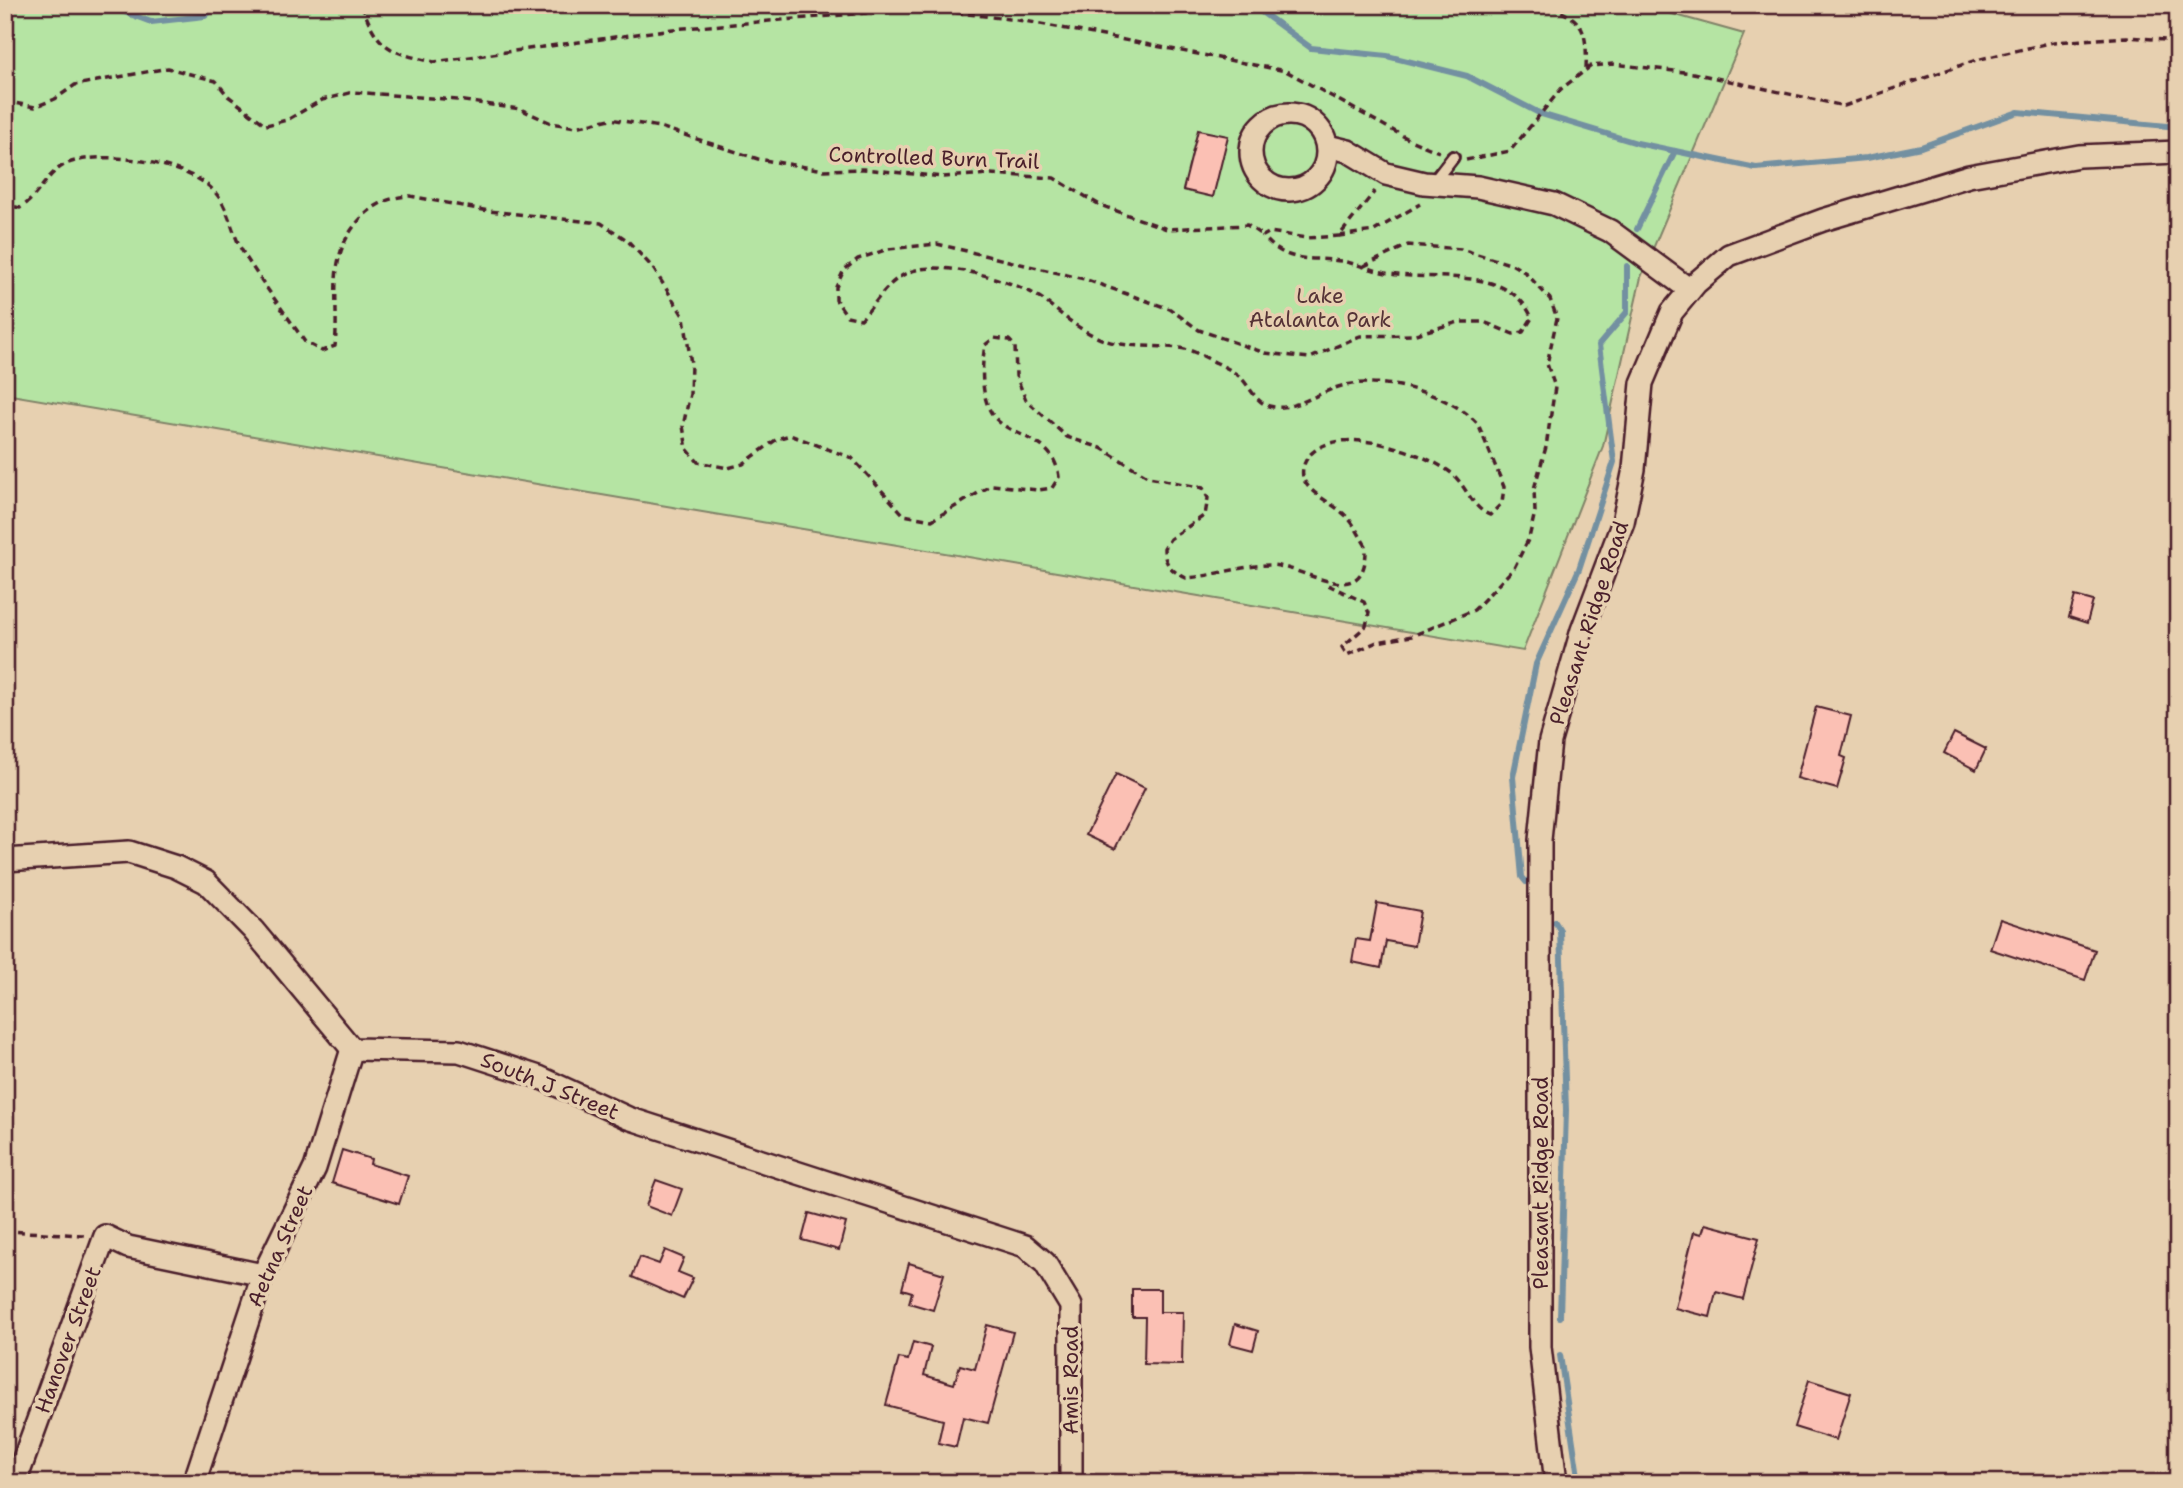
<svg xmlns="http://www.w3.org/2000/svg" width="2183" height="1488" font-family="'Shantell Sans',sans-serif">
<rect width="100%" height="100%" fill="#e7d0b0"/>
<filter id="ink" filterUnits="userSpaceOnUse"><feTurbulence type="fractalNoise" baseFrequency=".0143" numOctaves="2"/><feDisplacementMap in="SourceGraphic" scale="14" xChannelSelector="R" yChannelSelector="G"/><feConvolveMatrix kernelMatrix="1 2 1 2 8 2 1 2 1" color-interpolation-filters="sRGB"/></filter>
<g filter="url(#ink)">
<!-- green -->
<path fill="#b5e4a3" stroke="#808267" stroke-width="2" d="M5,5H1640L1744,34L1641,277L1603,446L1523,651L5,394Z"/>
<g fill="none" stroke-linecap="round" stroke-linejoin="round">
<!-- stream -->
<g stroke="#7390a1" stroke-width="6">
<path d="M106,5L151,22L205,16L217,5"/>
<path d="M1252,5L1311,48L1387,56L1467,76L1541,114L1637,143L1756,168L1867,158L1921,147L2018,112L2178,127"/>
<path d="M1637,229L1675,151"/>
<path d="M1526,882L1522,877L1513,777L1536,664L1579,569L1614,462L1599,345L1627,312V266"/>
<path d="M1555,922L1560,930L1566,1110L1560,1317"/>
<path d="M1560,1355L1579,1483"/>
</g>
</g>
<!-- building -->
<g fill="#fbc0b4" stroke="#4a1f2b" stroke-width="2">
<path d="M1198,130L1228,136L1213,197L1183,190Z"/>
<path d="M2075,596L2093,601L2087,623L2069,617Z"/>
<path d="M1816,707L1851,716L1841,756L1846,758L1837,789L1797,778Z"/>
<path d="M1954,733L1986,749L1976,770L1944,753Z"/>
<path d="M1116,774L1145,788L1115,849L1086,835Z"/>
<path d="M1377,903L1420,911L1414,946L1386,941L1381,968L1352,962L1356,939L1370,941Z"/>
<path d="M2000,919L2095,950L2085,980L1990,949Z"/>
<path d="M342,1150L371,1159L370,1164L408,1176L399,1204L332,1183Z"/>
<path d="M656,1180L682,1189L672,1216L646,1206Z"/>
<path d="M809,1213L846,1223L839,1250L802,1240Z"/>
<path d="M1705,1224L1759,1238L1743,1299L1716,1292L1710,1317L1675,1308L1694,1232L1702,1234Z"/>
<path d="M665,1250L684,1258L678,1272L693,1278L683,1299L632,1277L640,1257L659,1264Z"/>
<path d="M909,1263L944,1274L933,1310L909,1303L912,1292L902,1289Z"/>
<path d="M1132,1289H1160V1312H1183L1182,1365L1144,1364L1145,1317H1132Z"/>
<path d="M1235,1324L1258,1331L1253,1350L1230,1344Z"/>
<path d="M987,1325L1013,1332L988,1423L963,1417L956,1447L938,1443L943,1420L886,1405L899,1358L908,1360L913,1342L931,1347L924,1375L954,1384L960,1365L975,1369Z"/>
<path d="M1809,1380L1851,1393L1836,1440L1794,1427Z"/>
</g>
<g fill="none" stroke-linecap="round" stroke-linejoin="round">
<!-- service casing -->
<g stroke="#4a1f2b" stroke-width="16">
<path id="service" d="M1432,184L1453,157"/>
</g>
<!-- minor casing -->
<g stroke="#4a1f2b" stroke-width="26">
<g id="minor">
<circle cx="1289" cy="152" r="38"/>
<path d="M1327,146L1348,151L1386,174L1424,183L1478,187L1554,204L1610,231L1690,290"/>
<path d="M5,860L129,852L176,867L206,882L253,930L352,1049L459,1051L539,1077L628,1118L1025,1246L1045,1263L1071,1306V1483"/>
<path d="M15,1483L105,1236L128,1247L263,1275"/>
<path d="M194,1483L263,1275L315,1168L352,1049"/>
<path d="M1556,1483L1540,1347V840L1550,741L1582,630L1623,522L1634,469L1642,383L1672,312L1696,283L1729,255L1823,220L1969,176L2079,156L2178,152"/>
</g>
</g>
<!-- path -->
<g stroke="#4a1f2b" stroke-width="3.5" stroke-dasharray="7 5" stroke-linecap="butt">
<path d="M362,5C378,50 390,52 434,62L673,29L891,11L936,10L1025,21L1286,71L1412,141L1439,152"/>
<path d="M1538,5C1581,15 1588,26 1586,68"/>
<path d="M5,101L35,107L55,99L75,85L168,68L216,81L228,96L266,125L287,120L322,100L353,92L457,100L520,109L551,123L576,127L610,119L660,127L758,159L824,170L863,169L943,177L991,174L1054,178L1100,205L1167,229L1247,225L1263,236"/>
<path d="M1466,160L1510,151L1561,89L1591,66L1613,64L1693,73L1844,106L1976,60L2054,42L2127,37L2178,41"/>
<path d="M5,201L8,205L20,208C39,197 45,174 66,164C101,149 187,162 214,191C229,207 232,235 244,254C263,284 285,313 305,342L322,351L335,346C340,297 324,257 362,217C377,203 390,197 410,196L489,211L601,223L627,240L653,268L684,317L691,364L690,394L683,426L687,449L698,462L728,468L743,464L777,439L790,435L852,458L904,515L932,520L992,485L1038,490L1052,488L1059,477C1054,438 1017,439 997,420C980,404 981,367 985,345L994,338L1009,340L1015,346L1016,376L1026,400L1067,437L1101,448L1149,477L1203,488L1208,498L1205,515L1170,539L1164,548C1164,565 1172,571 1186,578C1215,576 1243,565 1271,565C1304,566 1368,615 1366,546C1359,535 1354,523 1345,515C1334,504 1310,494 1304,480C1300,470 1305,458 1313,452C1344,425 1421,451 1450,472C1465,483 1472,509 1490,515L1502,503L1504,487L1478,424C1451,393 1375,373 1335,388C1315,395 1291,412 1269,406C1255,402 1250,386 1240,377C1233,371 1225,367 1217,363C1204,357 1192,349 1178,348C1153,345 1127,348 1104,340C1078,330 1063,315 1042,299C1015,280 935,257 905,274C884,285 877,303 861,319L847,316L836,300V287L844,270L858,259L888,249L937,244L1084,279L1170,309L1199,330L1265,353L1310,358L1360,336L1412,335L1459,322H1484L1513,334L1523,332L1532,318C1510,267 1442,280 1398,275C1379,273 1364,266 1346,262C1312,255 1289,267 1263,236L1270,232L1306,238L1339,236L1375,191"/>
<path d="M1339,236L1374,231L1420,204"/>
<path d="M1328,585L1364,602L1369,613L1366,626L1342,647L1347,655L1377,642L1412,636L1474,610L1514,568L1529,538L1535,512L1534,489L1546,447L1555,387L1547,364L1557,318L1550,299L1526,273L1513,265L1461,249L1408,245L1362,267"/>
<path d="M5,1231L84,1235"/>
</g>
<!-- service -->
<use href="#service" stroke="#e7d0b0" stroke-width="10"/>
<!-- minor -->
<use href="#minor" stroke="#e7d0b0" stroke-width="21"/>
</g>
</g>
<g text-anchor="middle" stroke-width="7" stroke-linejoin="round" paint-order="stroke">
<!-- street labels -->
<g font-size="21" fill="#4a1f2b" stroke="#e7d0b0">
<text transform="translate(934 158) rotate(2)" y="7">Controlled Burn Trail</text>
<text transform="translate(1589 623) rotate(-72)" y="7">Pleasant Ridge Road</text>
<text transform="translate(550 1086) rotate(22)" y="7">South J Street</text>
<text transform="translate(1541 1183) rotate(-90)" y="7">Pleasant Ridge Road</text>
<text transform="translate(280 1246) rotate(-66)" y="7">Aetna Street</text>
<text transform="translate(68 1340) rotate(-70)" y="7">Hanover Street</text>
<text transform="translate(1071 1380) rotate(-90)" y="7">Amis Road</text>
</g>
<!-- park labels -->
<g font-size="21" fill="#553337" stroke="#e7d0b0">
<text x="1320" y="303">Lake<tspan x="1320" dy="24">Atalanta Park</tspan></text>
</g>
</g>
<!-- margin -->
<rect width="2183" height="1488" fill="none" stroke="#e7d0b0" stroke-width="28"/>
<rect x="14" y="14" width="2155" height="1460" fill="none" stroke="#4a1f2b" stroke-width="2.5" filter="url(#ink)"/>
</svg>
